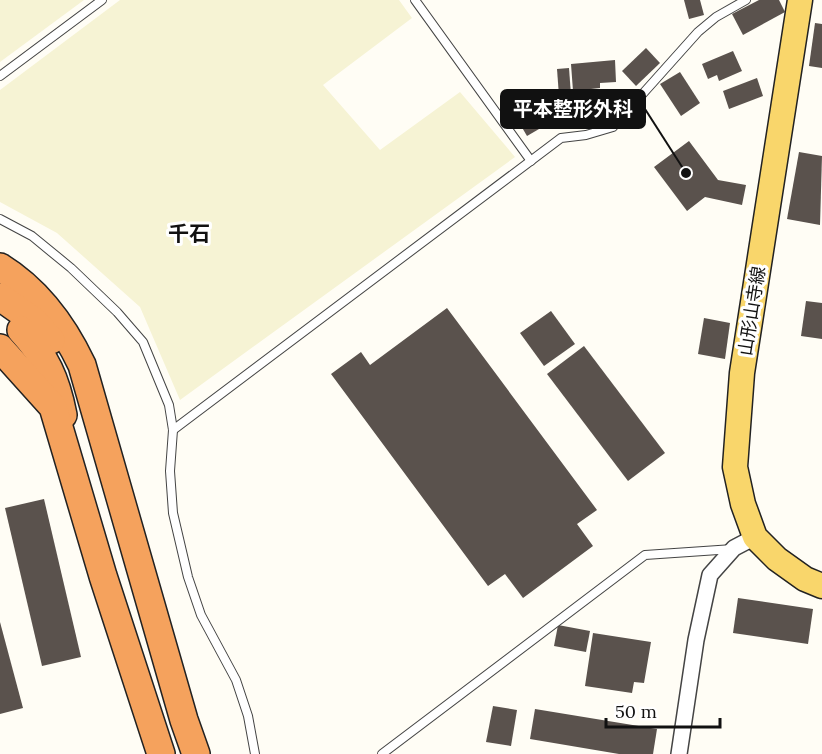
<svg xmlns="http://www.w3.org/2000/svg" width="822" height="754" font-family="Lora,'Noto Sans JP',serif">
<rect width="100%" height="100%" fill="#fffdf5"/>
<!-- farmland -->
<g fill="#f6f3d4">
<path d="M0,0H84L0,62Z"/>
<path d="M120,0H399L412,18L323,85L380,150L460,92L515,157L180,400L140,307L57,233L0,202V90Z"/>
</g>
<!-- building -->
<g fill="#5a524d">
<path d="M684,0H700L704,15L689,19Z"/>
<path d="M759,0H779L785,12L743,35L732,14Z"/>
<path d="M815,23L822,24V68L809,66Z"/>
<path d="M646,48L660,63L636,86L622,71Z"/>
<path d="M733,51L742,71L719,81L717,75L708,79L702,64Z"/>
<path d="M615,60L616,82L600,83V88L573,91L571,64Z"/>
<path d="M569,68L571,95L559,96L557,69Z"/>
<path d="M680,72L700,103L681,116L660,84Z"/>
<path d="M757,78L763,96L729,109L723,91Z"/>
<path d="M544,95L558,118L527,136L513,112Z"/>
<path d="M689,141L718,180L746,185L742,205L705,197L687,211L654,167Z"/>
<path d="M799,152L822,156L820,225L787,219Z"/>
<path d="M806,301L822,303V339L801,336Z"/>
<path d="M447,308L597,510L577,524L593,546L523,598L505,574L488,586L331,374L361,352L370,365Z"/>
<path d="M551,311L575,344L544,366L520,333Z"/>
<path d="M704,318L730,323L725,359L698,354Z"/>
<path d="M584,346L665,453L628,481L547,374Z"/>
<path d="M44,499L81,657L42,666L5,508Z"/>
<path d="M738,598L813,609L808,644L733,633Z"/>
<path d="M0,622L23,708L0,714Z"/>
<path d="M558,625L590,631L586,652L554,646Z"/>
<path d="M593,633L651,642L644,683L634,682L632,693L585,686Z"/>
<path d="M493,706L517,710L511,746L486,742Z"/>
<path d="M535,709L657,729L653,754H619L530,739Z"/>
</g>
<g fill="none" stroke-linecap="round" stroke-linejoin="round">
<!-- lane casing -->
<g stroke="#444" stroke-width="10">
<g id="lane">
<path d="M415,0L531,161"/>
<path d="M0,76L102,0"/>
<path d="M0,219L32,236L71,268L117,312L143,342L169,405L173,430L170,471L173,513L188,577L201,615L236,680L248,716L255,754"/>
<path d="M173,430L561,138L586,135L613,127L698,32L716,17L746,0"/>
<path d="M382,754L645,555L733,549"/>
</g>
</g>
<!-- street casing -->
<g stroke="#444" stroke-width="18">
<path id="street" d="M679,754L696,640L710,575L734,548L755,537"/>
</g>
<!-- primary casing -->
<g stroke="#222" stroke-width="27">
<path id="primary" d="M800,0L742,373L735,467L743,504L755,537L777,559L805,579L822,586"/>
</g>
<!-- highway casing -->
<g stroke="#222" stroke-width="30">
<g id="highway">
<path d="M0,267C37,290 64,327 82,365L184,720L196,754"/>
<path d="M0,297L34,321L51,340"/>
<path d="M21,330C46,357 56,379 63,415"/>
<path d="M0,348L53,407L103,576L161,754"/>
</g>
</g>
<!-- lane -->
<use href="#lane" stroke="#fff" stroke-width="8"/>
<!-- street -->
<use href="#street" stroke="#fff" stroke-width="15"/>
<!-- primary -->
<use href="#primary" stroke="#f9d66b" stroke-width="24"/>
<!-- highway -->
<use href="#highway" stroke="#f5a25d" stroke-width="27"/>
</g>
<g text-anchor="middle" stroke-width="6" stroke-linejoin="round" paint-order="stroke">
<!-- street labels -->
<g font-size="18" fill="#111" stroke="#fff">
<text transform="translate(752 311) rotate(-81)" y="6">山形山寺線</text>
</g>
<!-- quarter labels -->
<g font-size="21" font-weight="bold" fill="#111" stroke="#fff">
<text x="189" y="241">千石</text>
</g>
</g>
<!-- callouts -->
<path fill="none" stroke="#111" stroke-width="2" d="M686 173L645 109"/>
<circle fill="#111" stroke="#fff" stroke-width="2" cx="686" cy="173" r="6"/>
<rect fill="#111" stroke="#111" stroke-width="2" x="501" y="90" width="144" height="38" rx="6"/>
<g font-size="20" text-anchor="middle" font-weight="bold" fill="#fff">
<text x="573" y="116">平本整形外科</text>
</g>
<!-- scale -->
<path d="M606 718v9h114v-9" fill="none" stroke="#111111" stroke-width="3"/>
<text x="615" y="718" font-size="18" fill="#111111" stroke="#ffffff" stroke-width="4.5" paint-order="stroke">50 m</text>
</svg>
